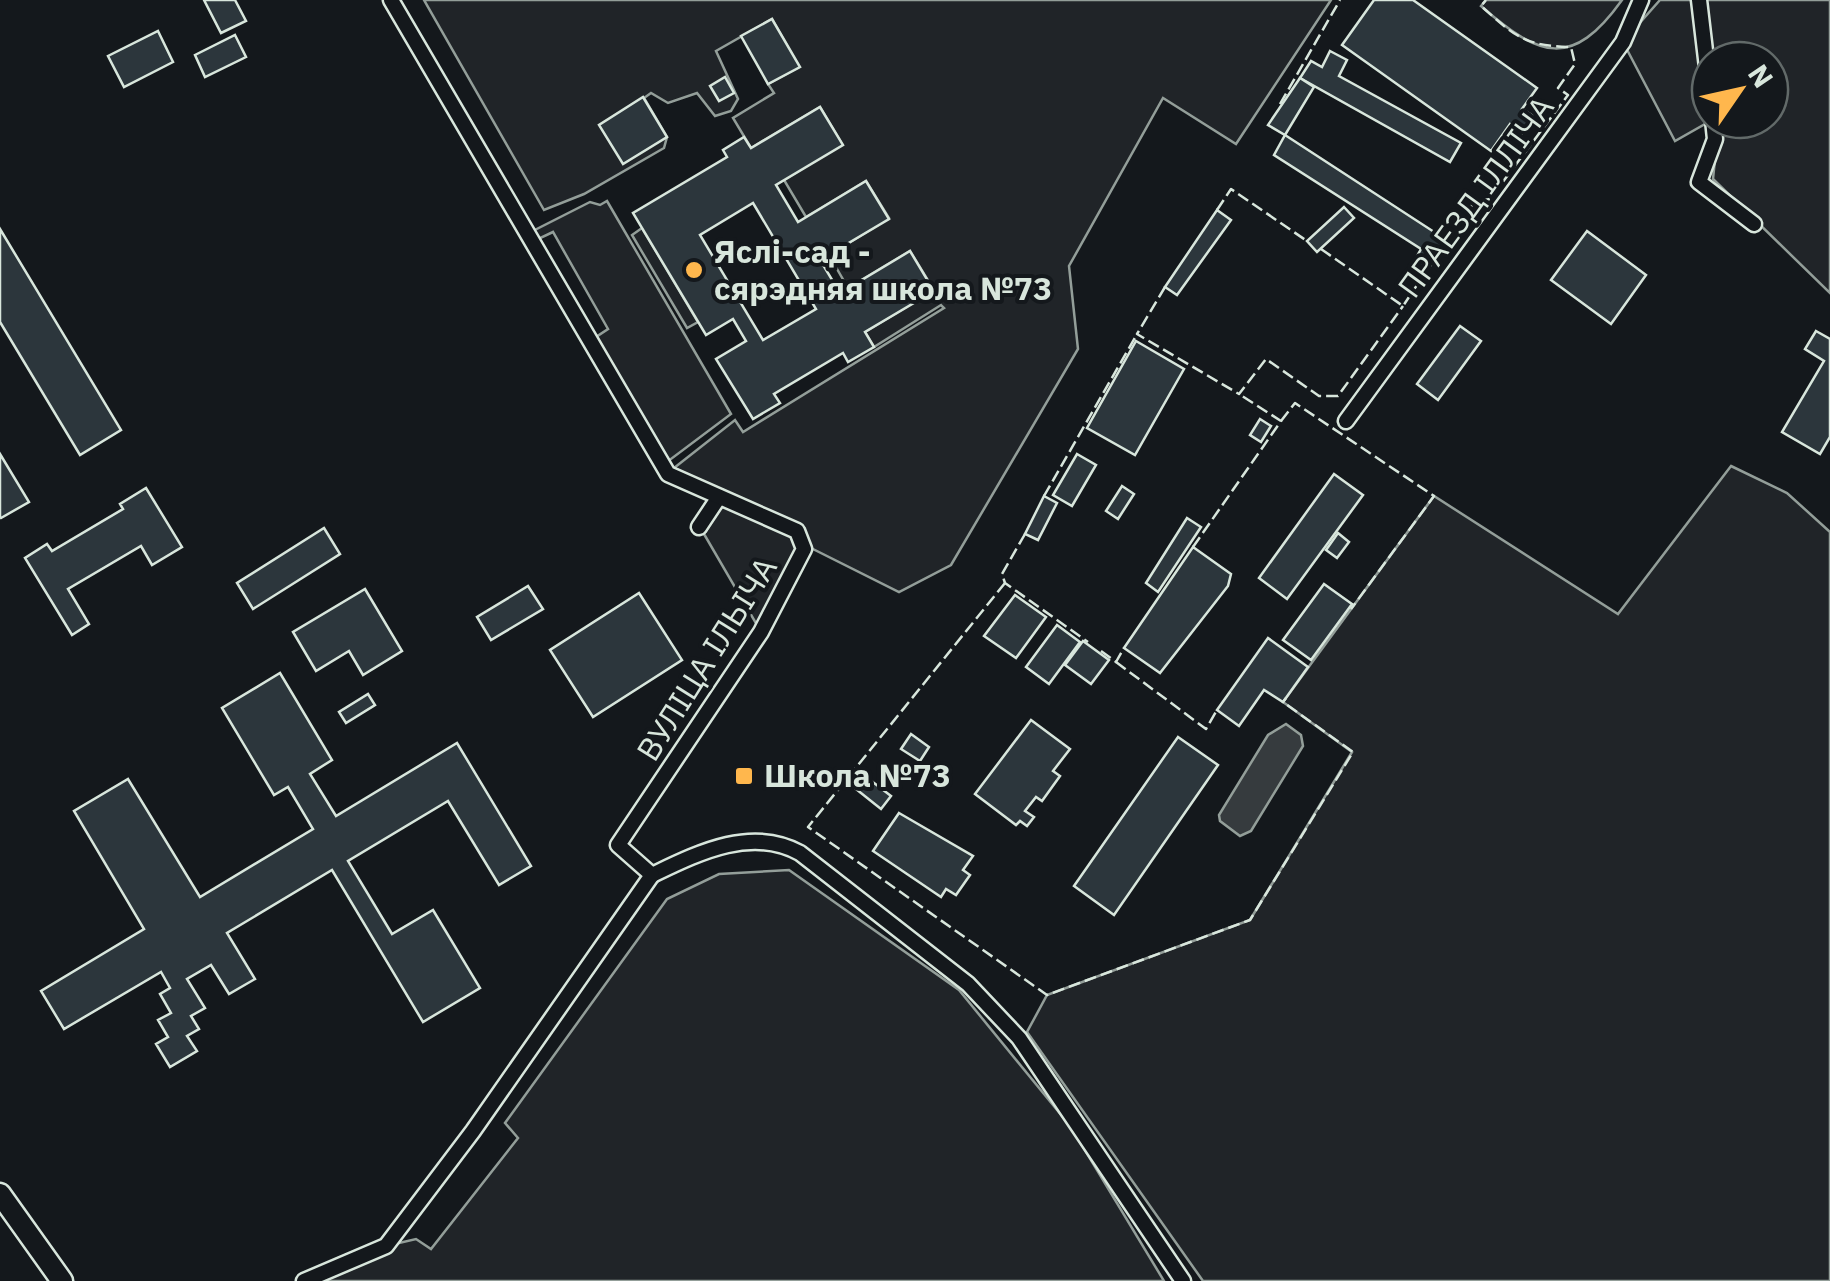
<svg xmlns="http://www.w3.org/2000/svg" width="1830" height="1281" font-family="'IBM Plex Sans',sans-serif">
<rect width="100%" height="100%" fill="#14181c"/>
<!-- green -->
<g fill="#202428" stroke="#939e99" stroke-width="2.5">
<path d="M424,0H1331L1236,144L1163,98L1069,266L1078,349L951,565L899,592L809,547L776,517L674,468L735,420L743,432L944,308L941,305L874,347L865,332L934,290L910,251L848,288L829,255L889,218L866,181L806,217L784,180L842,144L820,107L751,148L733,118L774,93L768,84L799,67L772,19L716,51L738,99L731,111L715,116L697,93L668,103L651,93L644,98L667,137L664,148L584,194L544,210Z"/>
<path d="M1486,0H1622C1572,70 1539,57 1481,6Z"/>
<path d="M1660,0H1830V293L1713,179L1719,120H1770V60H1710L1712,120L1675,141L1623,42Z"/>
<path d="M607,201L731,414L663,465L590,341L608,329L553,232L532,242L527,234L590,202L600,205Z"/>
<path d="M642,228L698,322L687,328L632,235Z"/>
<path d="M1731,466L1787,493L1830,532V1281H1203L1027,1032L1047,995L1250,920L1352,752L1283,702L1434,496L1618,614Z"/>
<path d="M726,500L797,531L804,549L761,632L704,534Z"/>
<path d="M789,870L959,990L1071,1127L1164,1281H304L386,1246L416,1239L431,1249L518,1138L505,1123L667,899L719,874Z"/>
</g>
<!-- water -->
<path fill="#363b3e" stroke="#939e99" stroke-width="2.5" d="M1286,724L1301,735L1303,746L1251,831L1240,836L1220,821L1219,815L1268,735Z"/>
<!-- building -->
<g fill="#2c363c" stroke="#d8e6dc" stroke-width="2.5" fill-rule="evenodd">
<path d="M204,0H235L246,21L221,33Z"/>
<path d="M1374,0H1413L1537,88L1522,109L1533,116L1522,133L1510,124L1491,151L1342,45Z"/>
<path d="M772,19L800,67L768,84L741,36Z"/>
<path d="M158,31L173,62L124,87L108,56Z"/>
<path d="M235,35L246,57L205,77L195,55Z"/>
<path d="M1330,51L1347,60L1339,76L1461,143L1450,162L1300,78L1311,61L1322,67Z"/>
<path d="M725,77L734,93L719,101L710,86Z"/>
<path d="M1300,78L1314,87L1285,135L1268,125Z"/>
<path d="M643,97L667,137L623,164L599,125Z"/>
<path d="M820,107L843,145L776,185L798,222L866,181L889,219L820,260L840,293L910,251L934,291L865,332L874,347L848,362L843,353L774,394L780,403L753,419L716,359L746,341L733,319L706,335L633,213L727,157L723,150L744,137L751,148ZM753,203L816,309L763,340L700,235Z"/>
<path d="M1285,135L1448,241L1421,279L1408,272L1421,249L1274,155Z"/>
<path d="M1344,207L1354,218L1317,252L1307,241Z"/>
<path d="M1217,210L1231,220L1177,295L1165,287Z"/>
<path d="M0,229L121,430L80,455L0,322Z"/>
<path d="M1587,231L1646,275L1611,324L1551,280Z"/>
<path d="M1460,326L1481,341L1438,400L1417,384Z"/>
<path d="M1816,331L1830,339V437L1820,454L1782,432L1824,361L1805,349Z"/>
<path d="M1136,341L1184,369L1135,455L1087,428Z"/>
<path d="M1260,419L1271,426L1261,442L1250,435Z"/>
<path d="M0,454L29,502L1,518L0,517Z"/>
<path d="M1077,454L1096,465L1072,506L1053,495Z"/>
<path d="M1334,474L1363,495L1287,599L1259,578Z"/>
<path d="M1122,486L1134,494L1118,519L1106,511Z"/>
<path d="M146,488L182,547L152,565L141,546L68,589L89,624L72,635L25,558L47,544L52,551L123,509L120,504Z"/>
<path d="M1044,496L1057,503L1038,540L1025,534Z"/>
<path d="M1187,518L1201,527L1158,592L1146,583Z"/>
<path d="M324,528L340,554L253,609L237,583Z"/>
<path d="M1338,533L1349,542L1337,558L1326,550Z"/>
<path d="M1193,547L1231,574L1228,586L1160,673L1124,648Z"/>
<path d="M1324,584L1352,604L1311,660L1283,640Z"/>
<path d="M528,586L543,609L491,640L477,617Z"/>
<path d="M365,589L402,651L363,675L349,651L316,671L293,632Z"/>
<path d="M639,593L682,660L593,717L550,650Z"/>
<path d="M1015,595L1046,617L1016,658L984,636Z"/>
<path d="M1057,625L1080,642L1049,684L1026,667Z"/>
<path d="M1268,638L1308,667L1283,702L1264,690L1239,726L1217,710Z"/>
<path d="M1083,641L1109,660L1091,684L1065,665Z"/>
<path d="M280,673L332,760L310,774L336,816L457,743L531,866L499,885L448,801L348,861L392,934L433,910L480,988L423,1022L332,870L227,933L255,979L229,994L211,965L187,979L205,1008L191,1016L199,1029L187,1036L197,1051L170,1067L156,1044L168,1037L158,1020L171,1013L160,994L170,988L161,972L64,1029L41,991L144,929L74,811L128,779L200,897L313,829L288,787L274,795L222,708Z"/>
<path d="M368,694L375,705L346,723L339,712Z"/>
<path d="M1031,720L1070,749L1053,771L1060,776L1042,801L1036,797L1025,811L1034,817L1027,826L1020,821L1016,825L975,794Z"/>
<path d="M911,734L929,747L920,761L901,749Z"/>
<path d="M1178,737L1218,765L1114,915L1074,886Z"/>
<path d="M861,773L891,796L881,809L851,785Z"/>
<path d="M899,813L973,856L963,870L970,875L956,895L946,889L941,897L873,851Z"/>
</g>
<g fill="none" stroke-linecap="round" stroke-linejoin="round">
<!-- street casing -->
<g stroke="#d8e6dc" stroke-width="19">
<g id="street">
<path d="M1699,0L1710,93"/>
<path d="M1713,120L1715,139L1699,182L1754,224"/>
<path d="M1346,421L1623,42L1641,0"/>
<path d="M699,527L719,497"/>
<path d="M652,875C698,853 751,826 800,853L968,984L1019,1038L1183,1281"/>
<path d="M304,1281L386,1246L473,1131L652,875L618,845L761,632L804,549L797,531L668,474L391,0"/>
</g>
</g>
<!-- secondary casing -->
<g stroke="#d8e6dc" stroke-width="25">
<path id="secondary" d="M0,1194L62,1281"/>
</g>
<!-- street -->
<use href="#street" stroke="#14181c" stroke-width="14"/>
<!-- secondary -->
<use href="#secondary" stroke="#14181c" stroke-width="20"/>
<!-- fence -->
<g stroke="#d8e6dc" stroke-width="2.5" stroke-dasharray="12 5" stroke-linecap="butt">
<path d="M1280,104L1340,0"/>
<path d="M1217,210L1231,189L1307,241"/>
<path d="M1448,241L1474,202L1490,199L1568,95L1558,88L1575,64L1571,47C1524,46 1515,36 1481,6L1486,0"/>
<path d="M1321,249L1403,306L1421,279"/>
<path d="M1165,287L1137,334L1239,394L1266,359L1319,396H1338L1403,306"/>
<path d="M1281,421L1295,403L1434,496L1351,609"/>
<path d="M1044,496L1136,336"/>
<path d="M1025,534L1002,574L1005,583L1088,642"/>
<path d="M1193,547L1281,421L1239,394"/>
<path d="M1005,583L808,827L1047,995L1250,920L1353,752L1283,702L1286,698"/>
<path d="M1101,651L1116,662L1124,648"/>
<path d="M1116,662L1206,729L1217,710"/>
</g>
</g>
<!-- markers -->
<g fill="#ffb74d" stroke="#14181c" stroke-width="4">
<circle cx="694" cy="270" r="10"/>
<rect x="734" y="766" width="20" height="20" rx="5"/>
</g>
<g text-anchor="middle" stroke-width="8" stroke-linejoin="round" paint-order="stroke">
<!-- street labels -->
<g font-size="32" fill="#d8e6dc" stroke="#14181c">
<text transform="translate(1476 197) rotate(-54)" y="11">ПРАЕЗД ІЛЛІЧА</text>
<text transform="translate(707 659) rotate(-58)" y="11">ВУЛІЦА ІЛЬІЧА</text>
</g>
<!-- poi labels -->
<g font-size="32" font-weight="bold" fill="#d8e6dc" stroke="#14181c" text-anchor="start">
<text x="714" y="263">Яслі-сад -<tspan x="714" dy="37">сярэдняя школа №73</tspan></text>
<text x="764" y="787">Школа №73</text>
</g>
</g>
<!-- north arrow -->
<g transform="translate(1740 90) rotate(56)"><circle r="48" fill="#14181c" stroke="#626a69" stroke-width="2.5"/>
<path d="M0-8L18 38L0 25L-18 38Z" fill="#ffb74d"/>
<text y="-15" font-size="28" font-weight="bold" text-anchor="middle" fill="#d8e6dc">N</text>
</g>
</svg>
